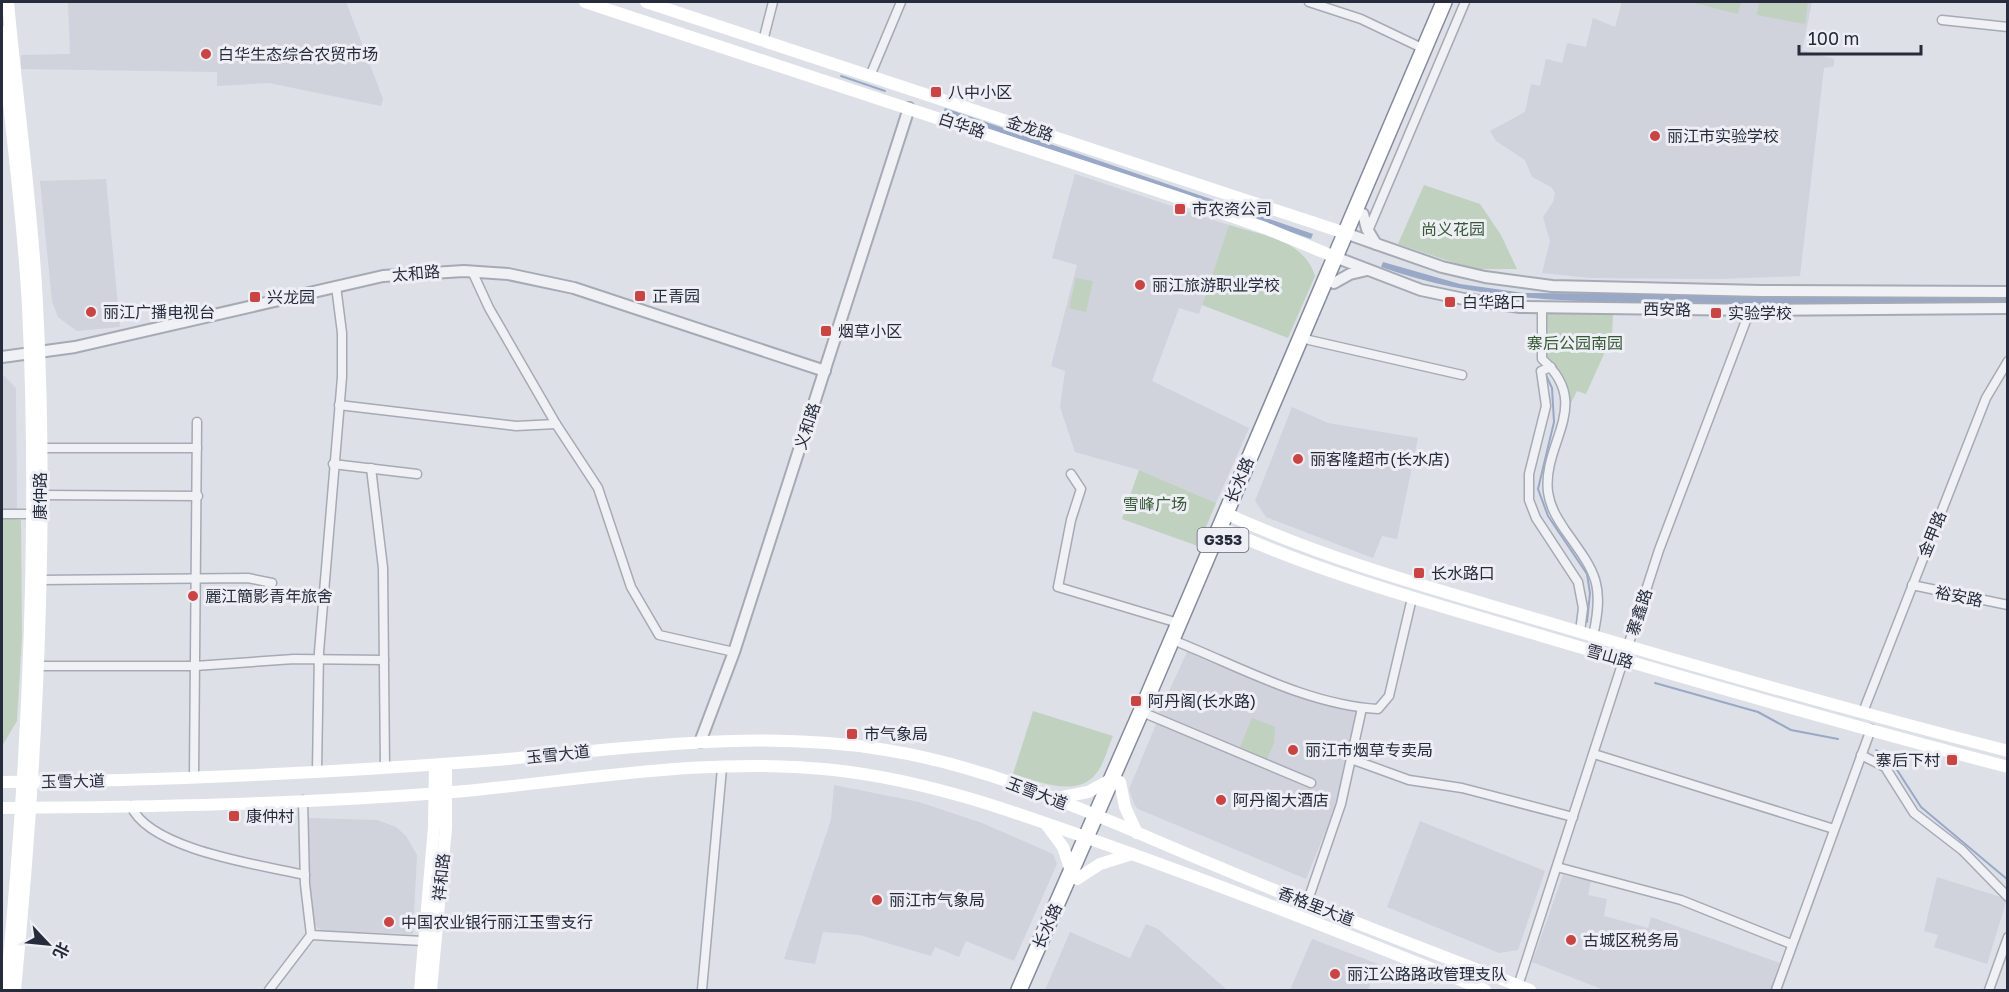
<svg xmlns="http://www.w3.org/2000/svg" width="2009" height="992" font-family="'Golos Text','Noto Sans SC',sans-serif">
<rect width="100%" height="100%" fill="#dde0e7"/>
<!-- built -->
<g fill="#d0d2dc">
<path d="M68,2H346L383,99L381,106L269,83L217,86V72L21,69V55L70,54Z"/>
<path d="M1622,2H1812L1802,50L1834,59V66L1824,68L1800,276L1717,279L1591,278L1542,273L1550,241L1543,217L1553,202L1555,193L1551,187L1532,177L1525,160L1496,141L1490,131L1525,112L1531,84L1540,86L1546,59L1562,63L1567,43L1586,47L1593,18L1615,27Z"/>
<path d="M1075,174L1229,225L1199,314L1179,308L1152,381L1249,428L1216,503L1139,470L1075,452L1060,407L1065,371L1051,366L1077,265L1052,258Z"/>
<path d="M106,179L120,327L77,331L58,317L52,301L40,181Z"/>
<path d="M2,374L16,388L17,511H2Z"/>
<path d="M1292,407L1328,423L1418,438L1397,539L1382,536L1373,558L1266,517L1255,501Z"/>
<path d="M1188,650L1359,711L1333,813L1306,879L1138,809L1134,804L1129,789L1157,722L1314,789L1317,783L1157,717Z"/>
<path d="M834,785L919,802L982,823L1053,854L1057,864L1014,961L966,941L959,957L935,947L931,956L860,935L823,932L815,964L784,959L831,820Z"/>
<path d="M308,818L377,820L396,827L406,836L417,855L413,934L323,931L316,927L312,918Z"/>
<path d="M1420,821L1545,871L1518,950L1499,953L1387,907Z"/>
<path d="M1563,875L1591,881L1588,895L1607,899L1604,916L1648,928L1651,917L1780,963L1771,990H1604L1532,962Z"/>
<path d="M1937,877L2007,899L1987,964L1934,947L1938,935L1924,931Z"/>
<path d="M1146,924L1158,929L1227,990H1045L1070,932L1130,958Z"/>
<path d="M1312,939L1378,964L1368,990H1290Z"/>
</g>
<!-- green -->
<g fill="#c0d1bf">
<path d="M1691,2H1741L1738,14Z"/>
<path d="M1759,2H1808L1805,24L1757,15Z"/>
<path d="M1424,185L1480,204L1501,235L1517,269H1473L1398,244Z"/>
<path d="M1229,225C1260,235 1304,239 1315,276L1288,338L1202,305Z"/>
<path d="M1076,278L1093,281L1086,312L1069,308Z"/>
<path d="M1546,312L1613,314L1612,336L1586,394L1577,391L1570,405L1567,404C1567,384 1562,369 1545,358Z"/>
<path d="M1139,470L1216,503L1198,546L1122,519Z"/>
<path d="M2,518L21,520L22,637L17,721L2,746Z"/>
<path d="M1033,711L1113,736C1108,747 1105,761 1098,771C1079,800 1038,781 1013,774Z"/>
<path d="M1252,718L1275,727L1274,743L1267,759L1240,747Z"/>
</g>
<!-- water -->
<g fill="#99a8c7">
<path d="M945,108L1313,234L1311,239L943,113Z"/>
<path d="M1383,262L1460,284L1524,293L2007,296V305C1908,305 1808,304 1708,303C1597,302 1487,305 1381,267Z"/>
</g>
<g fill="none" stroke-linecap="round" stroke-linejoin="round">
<!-- stream -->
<g stroke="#99a8c7" stroke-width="2">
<path d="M841,76L885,91"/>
<path d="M1545,373L1552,388L1554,422L1538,489L1548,516L1587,574L1590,593L1587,622"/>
<path d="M1655,683L1758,712L1791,730L1838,739"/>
<path d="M1876,750L1890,759L1921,807L2008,880"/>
</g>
<!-- minor casing -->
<g stroke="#a6aab4" stroke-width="11">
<g id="minor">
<path d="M1309,2L1361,19L1424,49"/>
<path d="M1942,20L2008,27"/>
<path d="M763,41L773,2"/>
<path d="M870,76L901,2"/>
<path d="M1368,231L1465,2"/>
<path d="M472,271L489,308L556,424L598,488L631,587L659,635L734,652"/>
<path d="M1542,308V359C1594,405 1542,442 1548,492C1550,507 1557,518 1565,530C1595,572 1605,583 1593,636"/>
<path d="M1309,340L1462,375"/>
<path d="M1551,367L1541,371L1546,406L1529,474V500L1536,518L1578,582L1583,608L1580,632"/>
<path d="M339,405L516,426L556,424"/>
<path d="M40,448H197"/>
<path d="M333,464L417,474"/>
<path d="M371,468L383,568L385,768"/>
<path d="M1071,474L1081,489L1071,520L1058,587L1178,623"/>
<path d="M40,495L198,496"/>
<path d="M2,514H31"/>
<path d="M40,580L248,578L272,583"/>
<path d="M1912,585L2008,605"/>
<path d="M1180,643C1242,668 1309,705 1378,709L1389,696L1412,598"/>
<path d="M37,666H195L294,659L384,660"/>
<path d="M1863,712L1986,398L2008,361"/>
<path d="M1149,715L1311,783"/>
<path d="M1594,754L1834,829"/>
<path d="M1861,755L1885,767L1914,813L1962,850L2008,897"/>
<path d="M1351,759L1409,780L1462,788L1573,817"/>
<path d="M317,771L319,652L342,377V333L336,286"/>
<path d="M194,776L197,422"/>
<path d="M131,806C150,850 261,865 305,875"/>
<path d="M1557,867L1681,900L1791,944"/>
<path d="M1307,903L1341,804L1362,708"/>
<path d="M311,935L423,941"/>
<path d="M1518,986L1659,550L1750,310"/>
<path d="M269,990L311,935L305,884L303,800"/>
<path d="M702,990L722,768"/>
<path d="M1776,990L1871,729"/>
<path d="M1989,990L2008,937"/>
</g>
</g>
<!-- tertiary casing -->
<g stroke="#a6aab4" stroke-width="14">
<g id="tertiary">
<path d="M1363,214L1367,229L1376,244"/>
<path d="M1345,233L1442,267L1485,277L1552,286L1761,291L2008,292"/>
<path d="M1335,257L1421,290L1464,299L1520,307L1761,310L2008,308"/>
<path d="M1334,283L1350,274L1367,270"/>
<path d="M2,357L75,347L383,276L464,271L508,274L574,288L825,371"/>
<path d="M700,742L734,652L909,108"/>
</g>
</g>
<!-- trunk casing -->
<g stroke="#858b9d" stroke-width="18">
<path id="trunk" d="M1019,990L1144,705L1444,2"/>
</g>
<!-- minor -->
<use href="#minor" stroke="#f0f1f5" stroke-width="8"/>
<!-- tertiary -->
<use href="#tertiary" stroke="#f0f1f5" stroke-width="10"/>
<!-- secondary -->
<g stroke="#fff" stroke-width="12">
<path d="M8,2C17,102 32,203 37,304C49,531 37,764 15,990"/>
<path d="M585,2L1182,199L1265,228L1335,257"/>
<path d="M646,2L1345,233"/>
<path d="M2,32C10,123 23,214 28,306C39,533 28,764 6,990"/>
<path d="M1225,513C1327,560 1435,589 1543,621C1697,667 1852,711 2008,751"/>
<path d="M1219,527C1324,575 1435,604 1545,637C1698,682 1853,727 2008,767"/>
<path d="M2,782C162,781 324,773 484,761C618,750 752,728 886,750C1004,769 1111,823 1221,868C1323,911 1427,950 1530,990"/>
<path d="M1120,782L1125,807L1137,833"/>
<path d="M1057,798L1088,792L1112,779"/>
<path d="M2,808C152,807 303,804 453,792C578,781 708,756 834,770C934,781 1026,816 1121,850C1243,894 1364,941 1485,990"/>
<path d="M1046,824L1063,847L1071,871"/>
<path d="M1077,879L1100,864L1132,854"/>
<path d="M420,990L434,827L435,765"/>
<path d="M431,990L446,828V764"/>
</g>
<!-- trunk -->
<use href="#trunk" stroke="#fff" stroke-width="15"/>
</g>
<!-- markers -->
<g fill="#ca4444" stroke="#edeff5" stroke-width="2">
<circle cx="206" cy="54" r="6"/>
<rect x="930" y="86" width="12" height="12" rx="3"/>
<circle cx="1655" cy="136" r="6"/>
<rect x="1174" y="203" width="12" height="12" rx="3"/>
<circle cx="1140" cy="285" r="6"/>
<rect x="634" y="290" width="12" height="12" rx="3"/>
<rect x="249" y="291" width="12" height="12" rx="3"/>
<rect x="1444" y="296" width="12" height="12" rx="3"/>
<circle cx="91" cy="312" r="6"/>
<rect x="1710" y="307" width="12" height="12" rx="3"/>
<rect x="820" y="325" width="12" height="12" rx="3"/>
<circle cx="1298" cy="459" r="6"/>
<rect x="1413" y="567" width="12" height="12" rx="3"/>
<circle cx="193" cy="596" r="6"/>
<rect x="1130" y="695" width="12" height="12" rx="3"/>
<rect x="846" y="728" width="12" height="12" rx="3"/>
<circle cx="1293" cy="750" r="6"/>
<rect x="1946" y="754" width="12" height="12" rx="3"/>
<circle cx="1221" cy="800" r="6"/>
<rect x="228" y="810" width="12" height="12" rx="3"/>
<circle cx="877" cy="900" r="6"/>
<circle cx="389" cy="922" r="6"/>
<circle cx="1571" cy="940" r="6"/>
<circle cx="1335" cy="974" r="6"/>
</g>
<g text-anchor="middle" stroke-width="6" stroke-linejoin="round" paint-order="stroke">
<!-- shield labels -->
<rect fill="#edeff5" stroke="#626674" stroke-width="1.5" x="1197.5" y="528" width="51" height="24" rx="4.5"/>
<g font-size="15" font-weight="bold" fill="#272c3d">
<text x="1223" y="545">G353</text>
</g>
<!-- poi labels -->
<g font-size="16" fill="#272c3d" stroke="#edeff5" text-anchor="start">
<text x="218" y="60">白华生态综合农贸市场</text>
<text x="948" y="98">八中小区</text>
<text x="1667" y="142">丽江市实验学校</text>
<text x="1192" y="215">市农资公司</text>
<text x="1152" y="291">丽江旅游职业学校</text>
<text x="652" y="302">正青园</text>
<text x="267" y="303">兴龙园</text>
<text x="1462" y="308">白华路口</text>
<text x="103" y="318">丽江广播电视台</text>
<text x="1728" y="319">实验学校</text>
<text x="838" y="337">烟草小区</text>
<text x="1310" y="465">丽客隆超市(长水店)</text>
<text x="1431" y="579">长水路口</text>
<text x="205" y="602">麗江簡影青年旅舍</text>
<text x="1148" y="707">阿丹阁(长水路)</text>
<text x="864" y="740">市气象局</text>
<text x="1305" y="756">丽江市烟草专卖局</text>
<text x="1940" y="766" text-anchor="end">寨后下村</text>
<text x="1233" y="806">阿丹阁大酒店</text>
<text x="246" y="822">康仲村</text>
<text x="889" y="906">丽江市气象局</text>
<text x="401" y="928">中国农业银行丽江玉雪支行</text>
<text x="1583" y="946">古城区税务局</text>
<text x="1347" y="980">丽江公路路政管理支队</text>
</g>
<!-- street labels -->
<g font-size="16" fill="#272c3d" stroke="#edeff5">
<text transform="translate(962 125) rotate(18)" y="6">白华路</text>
<text transform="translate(1030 128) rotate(18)" y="6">金龙路</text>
<text transform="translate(416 273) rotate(-5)" y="6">太和路</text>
<text transform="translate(1667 309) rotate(1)" y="6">西安路</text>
<text transform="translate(807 426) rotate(-72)" y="6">义和路</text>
<text transform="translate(1239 480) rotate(-67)" y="6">长水路</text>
<text transform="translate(40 496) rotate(-90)" y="6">康仲路</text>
<text transform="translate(1932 534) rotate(-68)" y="6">金甲路</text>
<text transform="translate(1959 596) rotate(11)" y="6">裕安路</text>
<text transform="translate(1639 612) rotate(-72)" y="6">寨鑫路</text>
<text transform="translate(1610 656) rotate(16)" y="6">雪山路</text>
<text transform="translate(558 754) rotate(-6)" y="6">玉雪大道</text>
<text transform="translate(73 781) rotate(-1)" y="6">玉雪大道</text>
<text transform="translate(1037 793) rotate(21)" y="6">玉雪大道</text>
<text transform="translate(441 877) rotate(-84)" y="6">祥和路</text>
<text transform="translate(1316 906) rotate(21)" y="6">香格里大道</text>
<text transform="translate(1047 926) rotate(-66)" y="6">长水路</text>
</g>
<!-- park labels -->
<g font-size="16" fill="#365835" stroke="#edeff5">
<text x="1453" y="235">尚义花园</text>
<text x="1575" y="349">寨后公园南园</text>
<text x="1155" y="510">雪峰广场</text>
</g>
</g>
<!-- border -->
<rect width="2009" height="992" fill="none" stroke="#272c3d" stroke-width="6"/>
<!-- north arrow -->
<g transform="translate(48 944) rotate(116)" stroke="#edeff5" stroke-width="4.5" paint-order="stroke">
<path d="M0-4.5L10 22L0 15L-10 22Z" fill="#272c3d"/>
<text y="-9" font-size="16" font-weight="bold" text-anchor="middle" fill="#272c3d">北</text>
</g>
<!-- scale -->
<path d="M1799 45v9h122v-9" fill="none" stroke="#272c3d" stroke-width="3"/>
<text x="1808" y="45" font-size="18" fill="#272c3d" stroke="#edeff5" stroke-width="4.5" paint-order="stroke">100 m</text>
</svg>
